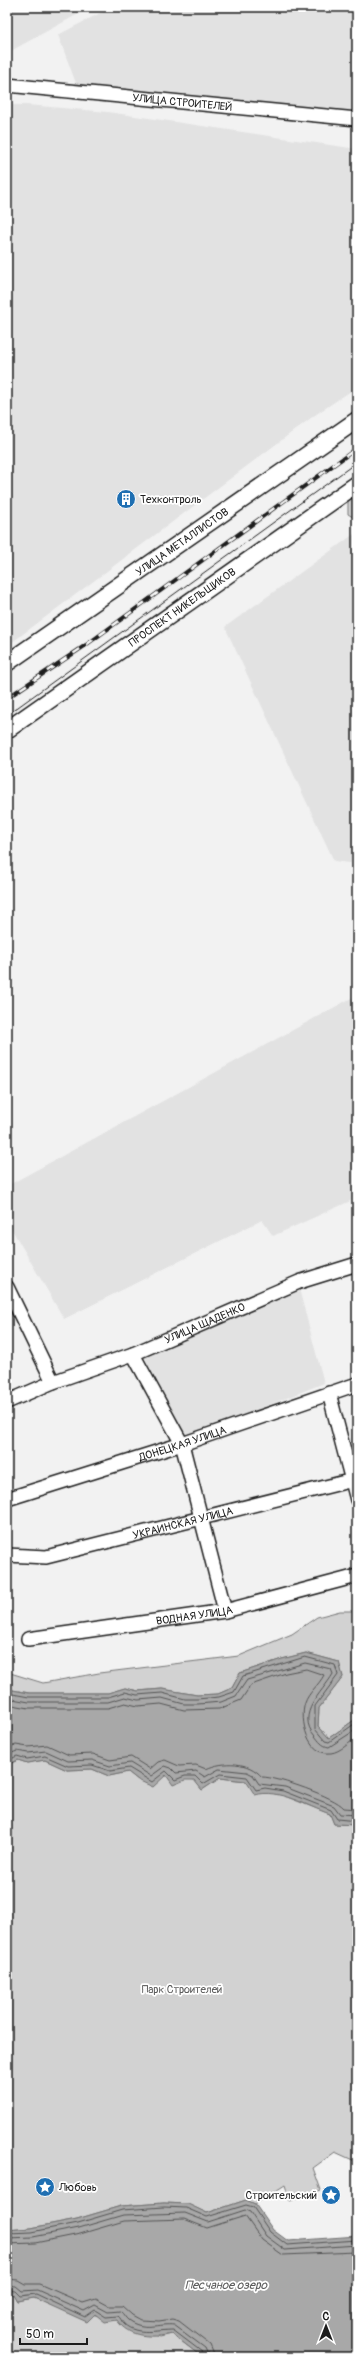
<svg xmlns="http://www.w3.org/2000/svg" width="364" height="2364" font-family="Pangolin,sans-serif">
<rect width="100%" height="100%" fill="#f2f2f2"/>
<filter id="ink" filterUnits="userSpaceOnUse"><feTurbulence type="fractalNoise" baseFrequency=".025" numOctaves="2"/><feDisplacementMap in="SourceGraphic" scale="8" xChannelSelector="R" yChannelSelector="G"/><feConvolveMatrix kernelMatrix="1 2 1 2 8 2 1 2 1" color-interpolation-filters="sRGB"/></filter>
<g filter="url(#ink)">
<!-- built -->
<g fill="#e2e2e2">
<path d="M7,7H91L7,53Z"/>
<path d="M112,7H357V116L77,86L58,35Z"/>
<path d="M7,105H27L108,112L357,149V387L315,415L7,646Z"/>
<path d="M357,532V864L334,861L225,627Z"/>
<path d="M357,995V1198L273,1236L262,1220L64,1319L7,1221V1186Z"/>
<path d="M298,1285L324,1383L187,1438L142,1352Z"/>
</g>
<!-- green -->
<g fill="#d2d2d2" stroke="#777">
<path d="M357,493V518L356,519L348,514V501Z"/>
<path d="M340,1611H357V1718L329,1738L318,1726L319,1708L343,1677L339,1662L306,1653L282,1659L240,1673L232,1688L218,1694L197,1695L162,1689L138,1691L125,1688L108,1693H29L7,1689V1672L43,1683L99,1673L239,1656L292,1634L317,1617Z"/>
<path d="M18,1760L27,1763L45,1760L67,1770L92,1769L109,1776L128,1772L138,1780L166,1775L195,1780L202,1790L220,1778L246,1781L265,1792L282,1795L330,1814L334,1824L357,1825V2162L335,2152L313,2168L321,2190L290,2201L285,2185L255,2204L246,2200L207,2213L187,2204L164,2203L121,2206L77,2219L31,2228L7,2230V1765Z"/>
<path d="M7,2294H13L17,2301L34,2298L51,2305L117,2320L160,2337L172,2334L202,2357H7Z"/>
</g>
<!-- water -->
<g fill="#a8a8a8" stroke="#707070">
<path d="M306,1653L339,1662L343,1677L319,1708L318,1726L329,1738L357,1718V1825L334,1824L330,1814C307,1806 278,1788 255,1795L246,1781L220,1778L202,1790L194,1780H185L173,1785L166,1775L153,1787L138,1780L128,1772L109,1776L92,1769L67,1770L45,1760L27,1763L18,1760L7,1765V1689L29,1693H108L125,1688L138,1691L162,1689L197,1695L218,1694L232,1688L240,1673L282,1659Z"/>
<path d="M246,2200L255,2204L273,2230L288,2241L357,2236V2357H202L172,2334C153,2338 128,2338 117,2320L105,2322L95,2314L87,2322L34,2298L17,2301L13,2294H7V2230L31,2228L77,2219L121,2206L164,2203L188,2204L207,2213Z"/>
</g>
<g fill="none" stroke-linecap="round" stroke-linejoin="round">
<!-- shore -->
<g stroke="#545454" stroke-width="1">
<path d="M7,1693L29,1697H108L125,1692L137,1695L162,1693L185,1699H197L219,1697L234,1692L243,1676L305,1657L335,1665L338,1675L315,1706V1729L325,1741L329,1742L357,1722"/>
<path d="M7,1698L29,1702H108L125,1697L138,1700L162,1698L184,1704H198L221,1702L236,1696L247,1680L305,1663L331,1669L333,1674C322,1693 295,1714 315,1736C319,1741 322,1746 329,1747L357,1729"/>
<path d="M7,1704L29,1708H108L125,1703L138,1706L161,1704L184,1710L219,1709L241,1700L251,1685L286,1673L306,1669L324,1675C319,1685 308,1693 305,1703C299,1720 308,1756 331,1753C340,1752 350,1742 357,1737"/>
<path d="M7,1748L16,1745L28,1747L47,1745L69,1755L93,1754L110,1760L131,1757L150,1769L158,1762L165,1760L179,1766L196,1765L206,1769C223,1761 249,1761 262,1777C278,1777 335,1797 344,1808L357,1809"/>
<path d="M7,1755L17,1751L28,1753L46,1751L68,1761L92,1760L110,1766L130,1763L151,1776L165,1766L171,1768L176,1773L196,1771L205,1777L219,1769L247,1772L253,1775L259,1784L285,1787L334,1806L340,1814L357,1815"/>
<path d="M7,1761L17,1756L27,1759L45,1756L68,1766L92,1765L110,1771L129,1768L152,1782L166,1771L175,1780L185,1776H195L203,1784L220,1774L247,1777L256,1790L265,1788L283,1791L331,1810L337,1819L357,1821"/>
<path d="M7,2233L32,2232L78,2223L122,2210L164,2207L186,2208L207,2217L246,2205L253,2207L270,2232L287,2245L357,2240"/>
<path d="M7,2238L33,2237L79,2228L123,2215L185,2213L208,2222L245,2210L250,2212L266,2236L285,2250L357,2245"/>
<path d="M7,2244L35,2243L80,2234L124,2221L184,2219L207,2228L245,2216L262,2240L283,2255L357,2252"/>
<path d="M7,2279L18,2280L25,2284H39L83,2303L96,2299L109,2306H122L132,2315L141,2320L159,2321L172,2319L179,2321L210,2345L215,2357"/>
<path d="M7,2285L16,2286L22,2291L37,2290L84,2311L95,2305L108,2312L120,2311C124,2314 125,2318 128,2320C144,2332 160,2323 174,2325L205,2348L209,2357"/>
<path d="M7,2290L15,2291L20,2296L36,2294L85,2317L95,2310L106,2317L118,2316C121,2318 121,2321 124,2324C137,2336 158,2330 173,2330L202,2352L204,2357"/>
</g>
<!-- minor casing -->
<g stroke="#1c1c1c" stroke-width="16">
<g id="minor">
<path id="s1" d="M7,85L357,119"/>
<path d="M7,1287L53,1382"/>
<path d="M133,1354L182,1444L225,1611"/>
<path d="M329,1393L357,1500"/>
<path id="s2" d="M7,1402L53,1382L133,1354L299,1282L357,1264"/>
<path id="s3" d="M7,1499L182,1444L357,1384"/>
<path id="s4" d="M7,1555L46,1557L357,1479"/>
<path id="s5" d="M28,1639L225,1611L357,1576"/>
</g>
</g>
<!-- major casing -->
<g stroke="#1c1c1c" stroke-width="19">
<g id="major">
<path id="s6" d="M7,663L357,420"/>
<path id="s7" d="M7,730L357,484"/>
</g>
</g>
<!-- minor -->
<use href="#minor" stroke="#fff" stroke-width="13"/>
<!-- major -->
<use href="#major" stroke="#fff" stroke-width="16"/>
<!-- tram -->
<path stroke="#1c1c1c" stroke-width="1" d="M7,715L357,462"/>
<!-- rail casing -->
<g stroke="#1c1c1c" stroke-width="4">
<path id="rail" d="M7,698L86,645L357,448"/>
</g>
<!-- rail -->
<use href="#rail" stroke="#fff" stroke-width="2.5" stroke-dasharray="8" stroke-linecap="butt"/>
</g>
</g>
<!-- icons -->
<defs>
<g id="building-disc" transform="scale(1)"><circle r="9.5" fill="#1f6fb2" stroke="#fff"/><path d="M-4-6H4V6H1V3H-1V6H-4ZM-2.5-4.3h1.7v1.8h-1.7ZM.8-4.3h1.7v1.8H.8ZM-2.5-1h1.7V.8h-1.7ZM.8-1h1.7V.8H.8Z" fill="#fff"/></g>
<g id="sight-disc" transform="scale(1)"><circle r="9.5" fill="#1f6fb2" stroke="#fff"/><path d="M0-6L1.8-2.2L6-1.7L2.9 1.2L3.7 5.4L0 3.3L-3.7 5.4L-2.9 1.2L-6-1.7L-1.8-2.2Z" fill="#fff"/></g>
</defs>
<g fill-rule="evenodd">
<use href="#building-disc" x="126" y="499"/>
<use href="#sight-disc" x="45" y="2187"/>
<use href="#sight-disc" x="331" y="2195"/>
</g>
<g text-anchor="middle" stroke-width="3.5" stroke-linejoin="round" paint-order="stroke">
<!-- street labels -->
<g font-size="11" fill="#1c1c1c" stroke="#fff">
<text dy="4" stroke="none"><textPath href="#s1" startOffset="176">УЛИЦА СТРОИТЕЛЕЙ</textPath></text>
<text dy="4" stroke="none"><textPath href="#s6" startOffset="213">УЛИЦА МЕТАЛЛИСТОВ</textPath></text>
<text dy="4" stroke="none"><textPath href="#s7" startOffset="214">ПРОСПЕКТ НИКЕЛЬЩИКОВ</textPath></text>
<text dy="4" stroke="none"><textPath href="#s2" startOffset="213">УЛИЦА ЩАДЕНКО</textPath></text>
<text dy="4" stroke="none"><textPath href="#s3" startOffset="184">ДОНЕЦКАЯ УЛИЦА</textPath></text>
<text dy="4" stroke="none"><textPath href="#s4" startOffset="180">УКРАИНСКАЯ УЛИЦА</textPath></text>
<text dy="4" stroke="none"><textPath href="#s5" startOffset="168">ВОДНАЯ УЛИЦА</textPath></text>
</g>
<!-- poi labels -->
<g font-size="11" fill="#1c1c1c" stroke="#fff" text-anchor="start">
<text x="140" y="503">Техконтроль</text>
<text x="59" y="2191">Любовь</text>
<text x="317" y="2199" text-anchor="end">Строительский</text>
</g>
<!-- park labels -->
<g font-size="11" fill="#5c5c5c" stroke="#fff">
<text x="182" y="1993">Парк Строителей</text>
</g>
<!-- water labels -->
<g font-size="12" font-style="italic" fill="#5b5b5b" stroke="#fff">
<text x="226" y="2289">Песчаное озеро</text>
</g>
</g>
<!-- margin -->
<rect width="364" height="2364" fill="none" stroke="#fff" stroke-width="24"/>
<rect x="12" y="12" width="340" height="2340" fill="none" stroke="#1c1c1c" stroke-width="1.5" filter="url(#ink)"/>
<!-- north arrow -->
<g transform="translate(326 2326)" stroke="#ffffff" stroke-width="3" paint-order="stroke">
<path d="M0-3L7 15L0 10L-7 15Z" fill="#1c1c1c"/>
<text y="-6" font-size="11" font-weight="bold" text-anchor="middle" fill="#1c1c1c">С</text>
</g>
<!-- scale -->
<path d="M20 2338v6h67v-6" fill="none" stroke="#1c1c1c" stroke-width="2"/>
<text x="26" y="2338" font-size="12" fill="#1c1c1c" stroke="#ffffff" stroke-width="3" paint-order="stroke">50 m</text>
</svg>
